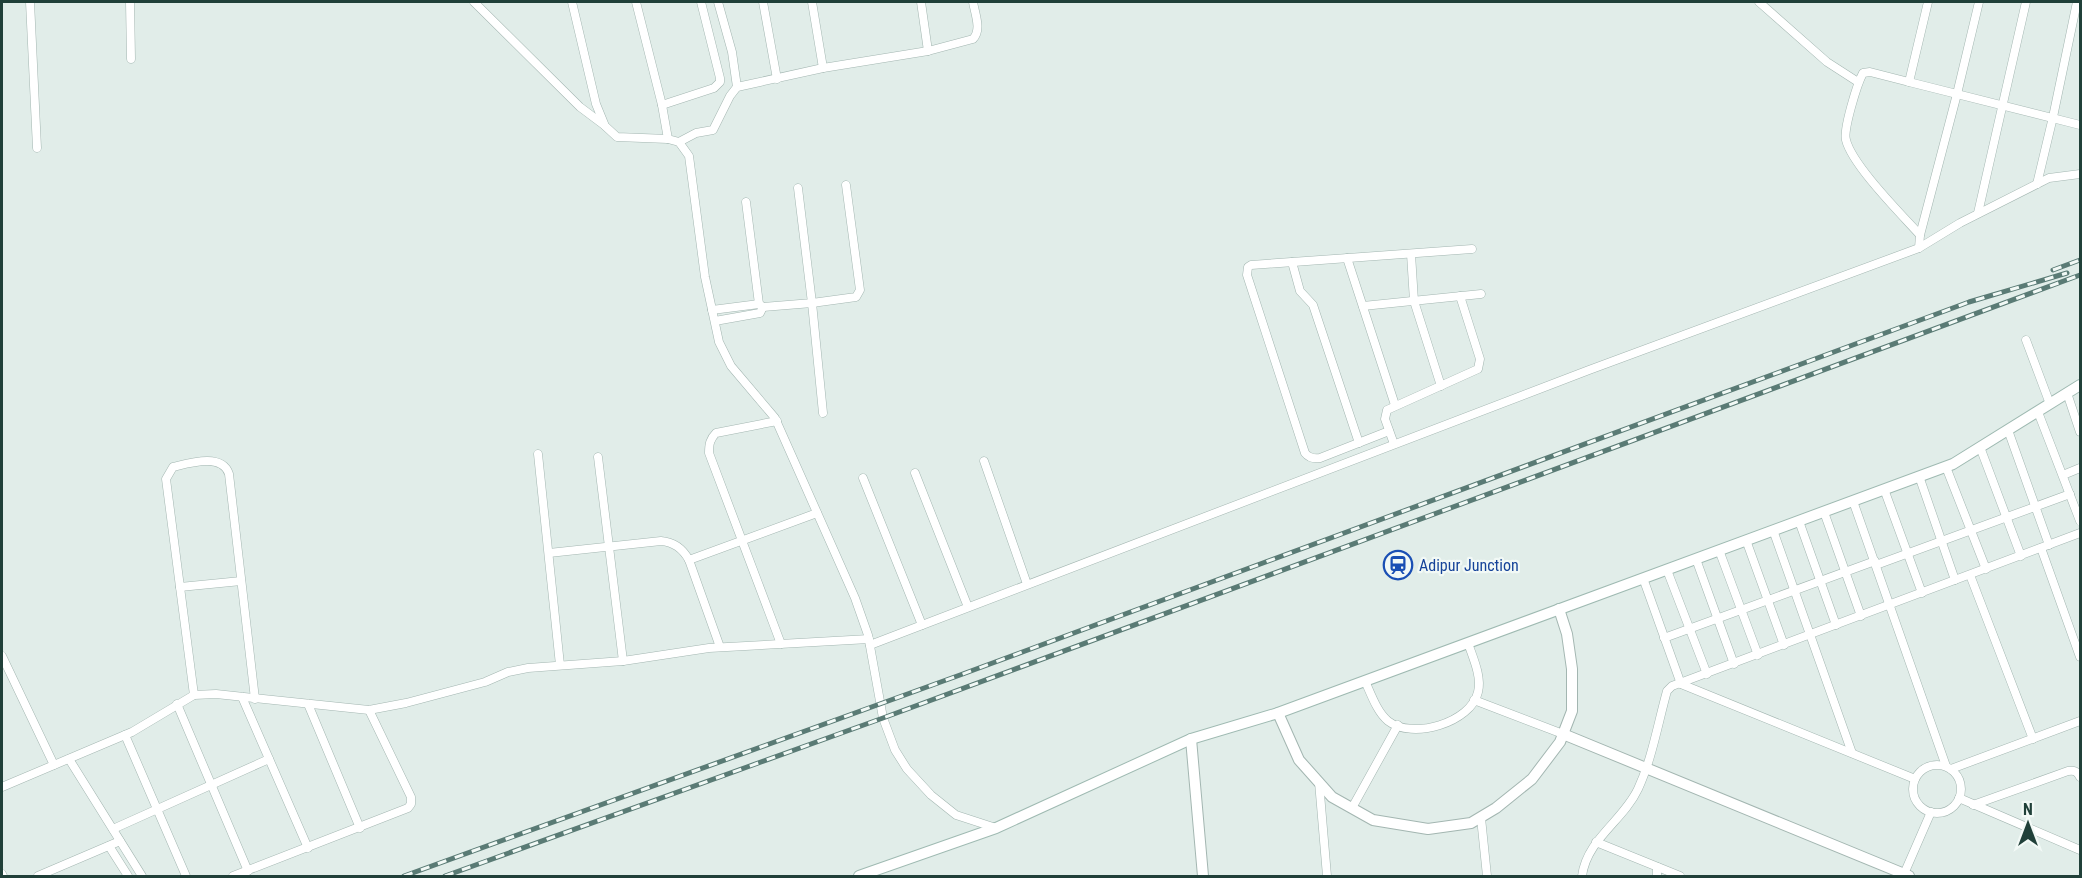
<svg xmlns="http://www.w3.org/2000/svg" width="2082" height="878" font-family="'Roboto Condensed',sans-serif">
<rect width="100%" height="100%" fill="#e1ede9"/>
<g fill="none" stroke-linecap="round" stroke-linejoin="round">
<!-- minor casing -->
<g stroke="#a3b6b1" stroke-width="9">
<g id="minor">
<path d="M30,2L37,148"/>
<path d="M130,2L131,59"/>
<path d="M474,2L580,107L604,125"/>
<path d="M572,2L596,104L605,126L617,137L668,139L679,142L689,156L705,277L719,342L731,366L775,418L855,598L868,635L883,718L895,750L907,769L931,795L956,815L996,828"/>
<path d="M636,2L662,105L668,139"/>
<path d="M718,2L732,52L737,87"/>
<path d="M763,2L777,79"/>
<path d="M812,2L823,68"/>
<path d="M921,2L928,51"/>
<path d="M1759,2L1827,62L1858,82"/>
<path d="M1928,2L1909,82L2080,125"/>
<path d="M1909,82L1870,72L1863,73C1857,84 1843,130 1846,140C1852,165 1902,215 1920,235"/>
<path d="M662,105L714,88L720,82V78L701,2"/>
<path d="M679,142L696,133L713,130L730,96L737,87L823,68L928,51L973,39C982,30 975,14 973,2"/>
<path d="M2037,184L2053,117L2077,2"/>
<path d="M746,202L759,304"/>
<path d="M1978,213L2026,2"/>
<path d="M1919,248L1920,235L1957,94L1979,2"/>
<path d="M1411,254L1414,301L1441,386"/>
<path d="M1347,258L1395,405"/>
<path d="M1292,262L1300,291L1313,305L1359,443"/>
<path d="M1363,306L1481,294"/>
<path d="M763,307L812,303L798,188"/>
<path d="M712,310L759,304L763,307L760,313L715,321"/>
<path d="M2026,340L2050,404"/>
<path d="M2067,393L2080,432"/>
<path d="M2038,412L2080,521"/>
<path d="M823,413L812,303L856,297L860,290L846,185"/>
<path d="M777,421L716,433C710,439 709,444 709,453L781,644"/>
<path d="M2008,430L2049,545"/>
<path d="M1389,431L1320,458C1314,459 1309,458 1305,453L1247,275L1248,267L1251,265L1472,249"/>
<path d="M1394,444L1385,419L1387,410L1478,369L1480,359L1460,296"/>
<path d="M1980,447L2021,556"/>
<path d="M538,454L560,665"/>
<path d="M598,457L623,661"/>
<path d="M984,461L1027,584"/>
<path d="M1946,467L1986,569"/>
<path d="M915,473L968,607"/>
<path d="M2063,475L2080,468"/>
<path d="M1919,476L1955,580"/>
<path d="M863,478L922,625"/>
<path d="M1884,489L1922,593"/>
<path d="M1853,501L1946,766"/>
<path d="M1824,512L1861,616"/>
<path d="M1799,521L1836,625"/>
<path d="M1773,530L1852,753"/>
<path d="M1746,540L1784,645"/>
<path d="M2041,548L2080,657"/>
<path d="M1719,550L1758,655"/>
<path d="M549,553L661,541C674,542 683,549 689,560L817,513"/>
<path d="M1696,559L1734,664"/>
<path d="M689,560L720,647"/>
<path d="M1876,565L2070,494"/>
<path d="M1667,570L1707,674"/>
<path d="M1970,575L2033,739"/>
<path d="M1643,578L1681,684"/>
<path d="M180,587L241,581"/>
<path d="M1664,638L1875,561"/>
<path d="M870,645L1589,370L1919,248L1960,223L2049,178L2080,174"/>
<path d="M2,656L54,765"/>
<path d="M1365,681C1371,694 1377,712 1388,721C1412,740 1471,723 1478,692C1482,677 1473,658 1468,643"/>
<path d="M1681,684L1915,779"/>
<path d="M194,695L166,479L173,467C190,463 222,453 229,474L255,699"/>
<path d="M242,697L308,848"/>
<path d="M1474,700L1563,734"/>
<path d="M177,704L248,871"/>
<path d="M308,704L360,828"/>
<path d="M125,735L186,876"/>
<path d="M69,759L142,876"/>
<circle cx="1937" cy="789" r="24"/>
<path d="M1951,769L2080,721"/>
<path d="M1319,782L1327,876"/>
<path d="M2,787L132,732L194,695L216,694L369,710L406,703L485,682L508,672L528,668L623,661L709,648L869,639"/>
<path d="M1959,798L2080,850"/>
<path d="M1973,805L2068,771C2074,770 2077,771 2080,777"/>
<path d="M1352,808L1398,725"/>
<path d="M1481,818L1487,876"/>
<path d="M113,829L269,759"/>
<path d="M1596,842L1680,876"/>
<path d="M109,846L128,876"/>
<path d="M1657,867V876"/>
<path d="M2,874L3,876"/>
<path d="M1904,874L1931,812"/>
<path d="M38,876L120,841"/>
<path d="M233,876L408,808L411,804V797L369,710"/>
<path d="M1582,876C1587,839 1623,821 1638,789C1652,759 1658,723 1667,691L1672,686L2080,533"/>
</g>
</g>
<!-- tertiary casing -->
<g stroke="#a3b6b1" stroke-width="12">
<g id="tertiary">
<path d="M1278,713L1299,760L1332,797L1373,820L1428,829L1471,823L1496,808L1532,779L1560,742L1572,711V669L1567,634L1559,609"/>
<path d="M1563,734L1909,876"/>
<path d="M1191,739L1203,876"/>
</g>
</g>
<!-- secondary casing -->
<g stroke="#9fbab2" stroke-width="12">
<path id="secondary" d="M859,876L996,828L1191,739L1278,713L1953,464L2080,385"/>
</g>
<!-- minor -->
<use href="#minor" stroke="#fff" stroke-width="8"/>
<!-- tertiary -->
<use href="#tertiary" stroke="#fff" stroke-width="10"/>
<!-- secondary -->
<use href="#secondary" stroke="#fff" stroke-width="10"/>
<!-- rail casing -->
<g stroke="#5a7b75" stroke-width="5">
<g id="rail">
<path d="M2053,270L2080,260"/>
<path d="M404,876L960,675L1969,302L2067,273"/>
<path d="M445,876L883,718L2080,275"/>
</g>
</g>
<!-- rail -->
<use href="#rail" stroke="#f2f9f6" stroke-width="3" stroke-dasharray="9" stroke-linecap="butt"/>
</g>
<!-- icons -->
<defs>
<g id="station-ring" transform="scale(1.5)"><circle r="9.5" fill="#f2f9f6" stroke="#1a4fb4" stroke-width="1.5"/><path d="M-3-6H3Q5-6 5-4V2Q5 4 3 4L4.5 6H3L1.5 4h-3L-3 6H-4.5L-3 4Q-5 4-5 2V-4Q-5-6-3-6ZM-3.5-4v3h7v-3ZM-3.5 1v1.5H-2V1ZM2 1v1.5H3.5V1Z" fill="#1a4fb4"/></g>
</defs>
<g fill-rule="evenodd">
<use href="#station-ring" x="1398" y="565"/>
</g>
<g text-anchor="middle" stroke-width="4.5" stroke-linejoin="round" paint-order="stroke">
<!-- transit labels -->
<g font-size="16" fill="#164399" stroke="#f2f9f6" text-anchor="start">
<text x="1419" y="571">Adipur Junction</text>
</g>
</g>
<!-- border -->
<rect width="2082" height="878" fill="none" stroke="#204039" stroke-width="6"/>
<!-- north arrow -->
<g transform="translate(2028 824)" stroke="#f2f9f6" stroke-width="4.5" paint-order="stroke">
<path d="M0-4.5L10 22L0 15L-10 22Z" fill="#204039"/>
<text y="-9" font-size="16" font-weight="bold" text-anchor="middle" fill="#204039">N</text>
</g>
</svg>
